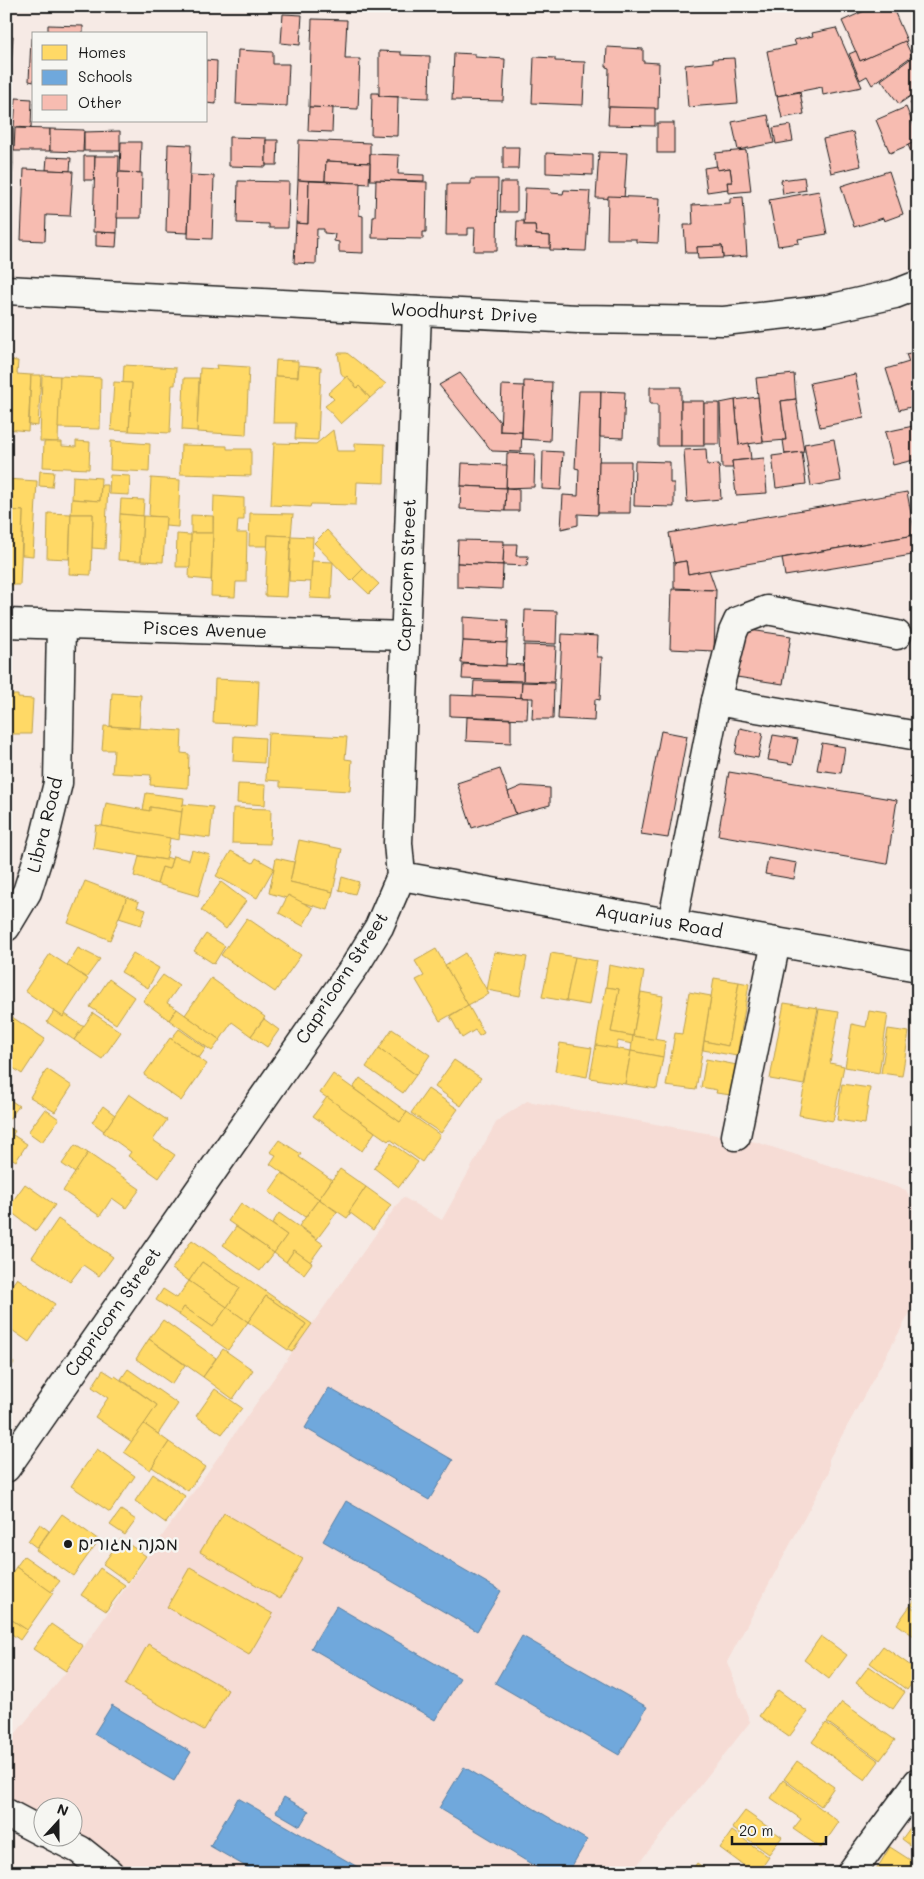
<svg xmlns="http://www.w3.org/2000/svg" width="924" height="1879" font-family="Mali,'Playpen Sans Hebrew',sans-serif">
<rect width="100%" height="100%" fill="#f6eae5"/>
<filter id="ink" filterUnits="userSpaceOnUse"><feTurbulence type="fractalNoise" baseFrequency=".02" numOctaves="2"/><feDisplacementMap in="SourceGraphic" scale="10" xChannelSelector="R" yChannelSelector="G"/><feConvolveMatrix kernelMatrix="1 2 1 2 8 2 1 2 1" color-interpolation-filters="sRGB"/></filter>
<g filter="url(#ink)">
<!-- built -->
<path fill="#f6dcd5" d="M527,1101L756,1142L906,1190L918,1216V1298L829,1459V1472L727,1662L750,1722L631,1873H113L72,1836V1806H42V1830L6,1812V1751L16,1733L66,1672L378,1231L403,1197L442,1220L497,1121Z"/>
<!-- homes -->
<g fill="#ffd966" stroke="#bba050">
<path d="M338,353H347L386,384L370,398L359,386L357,388L347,376L345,378L341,373Z"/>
<path d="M6,360L18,361L17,374L31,375L28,431L6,429Z"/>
<path d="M276,360L298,361V377L275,376Z"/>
<path d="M124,365L176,368L175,385H172L170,433L129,431L132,383H123Z"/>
<path d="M216,365L249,367L246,435L197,432L200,368L217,369Z"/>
<path d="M299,365L321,367L318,440L295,439L296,423H273L275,376L298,377Z"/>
<path d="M31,375H41L38,426L29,425Z"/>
<path d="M42,375L60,376L58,442L40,441Z"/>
<path d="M60,376L101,378L100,429L58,428Z"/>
<path d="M347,376L357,388L359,386L370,398L341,424L325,406L334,399L328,393Z"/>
<path d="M184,378H199L197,431L182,430Z"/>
<path d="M114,382L132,383L129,431L111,430Z"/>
<path d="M333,430L337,451H355V443L385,444L384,483L357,482L356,505L311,504L310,507L271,505L274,443L316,444Z"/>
<path d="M76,441L90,442L89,469L43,467L44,442H62V446L76,447Z"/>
<path d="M111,441L150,444L149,472L110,470Z"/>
<path d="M181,445L227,446V449H251V476L180,474Z"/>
<path d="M40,471L54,472L52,487L39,486Z"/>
<path d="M110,475L130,476L129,495L109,494Z"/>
<path d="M73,476L101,478L100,501L72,499Z"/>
<path d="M151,478L180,480L178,527L165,526L166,517L149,516Z"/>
<path d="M6,479L37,481L33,556L22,555L23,511L6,510Z"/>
<path d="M101,485H108L105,549L92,548L93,514H71L72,499L100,501Z"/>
<path d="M214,496L244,498V520H238L237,533H247L246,582H236L235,597L211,596Z"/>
<path d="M121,499L144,500L143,516L120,514Z"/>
<path d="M6,510L23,511L20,585H6Z"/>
<path d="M48,513L71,514L69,559L47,558Z"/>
<path d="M250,513L293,514L291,536L268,535V546H249Z"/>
<path d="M71,514H93L91,575L69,574Z"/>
<path d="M120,514L143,516L141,561L118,560Z"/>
<path d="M191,515L213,516V533H191Z"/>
<path d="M143,516L166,517L163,562L141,561Z"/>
<path d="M327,530L363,569L351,581L314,543Z"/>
<path d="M191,533H213L211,580L189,578Z"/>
<path d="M177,534L191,535L190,567H176Z"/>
<path d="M268,535L291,536L287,597L265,596Z"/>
<path d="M291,536L313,537L311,582L289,581Z"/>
<path d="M312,561L333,562L331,599L310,598Z"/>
<path d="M363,569L379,584L369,594L353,579Z"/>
<path d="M215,679L259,681L257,725L213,723Z"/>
<path d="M112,693L141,695L139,728L110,726Z"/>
<path d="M6,695H18V698L33,699L31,734H6Z"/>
<path d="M104,726L182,731L181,753L189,754L188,788L150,785L151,775L112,773L114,750H102Z"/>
<path d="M268,733L347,737L345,759L352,760L350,791L280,787V781L266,780Z"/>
<path d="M6,734H10L9,756H6Z"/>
<path d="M234,736L265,738L264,763L233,761Z"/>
<path d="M238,784L266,785L265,805L237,803Z"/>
<path d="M146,793L184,798L182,812L150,807V811L143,810Z"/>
<path d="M106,803L150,811V807L182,812L179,840L102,826Z"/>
<path d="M183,804L213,807L210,838L179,834Z"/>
<path d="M233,808L271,809L270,844L232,843Z"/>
<path d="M96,825L170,838L166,860L93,848Z"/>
<path d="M299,840L342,849L333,892L290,882Z"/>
<path d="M192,850L210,855L198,896L157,884L162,867L169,869L173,856L189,860Z"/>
<path d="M231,851L253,863L256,858L274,868L257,898L216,876Z"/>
<path d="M139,856L166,860V857L172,859L169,869L162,867L157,884L134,876Z"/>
<path d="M276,858L294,862L290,882L333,892L328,910L269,893Z"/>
<path d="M342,877L359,882L355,894L339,890Z"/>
<path d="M85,881L127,897L110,940L68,923Z"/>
<path d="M221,882L246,901L226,929L201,910Z"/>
<path d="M288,895L313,908L303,926L279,913Z"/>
<path d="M127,897L139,902L137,907L146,910L141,925L119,918Z"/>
<path d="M247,918L301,955L275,992L221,955Z"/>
<path d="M206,934L225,946L214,964L194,951Z"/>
<path d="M78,948L100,959L86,978L67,965Z"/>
<path d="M436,949L468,1005L440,1021L416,980L424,976L415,961Z"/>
<path d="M494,952L527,957L520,996L487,990Z"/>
<path d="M133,953L159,968L148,988L121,972Z"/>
<path d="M465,953L489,994L468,1005L445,965Z"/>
<path d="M551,953L575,957L566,1001L542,997Z"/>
<path d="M50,954L88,979L63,1017L25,991Z"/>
<path d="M575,957L597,961L589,1005L566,1001Z"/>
<path d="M609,965L644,972L633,1036L611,1032L619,989L606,987Z"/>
<path d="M163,975L179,986L167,1003L177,1009L169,1020L143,1001Z"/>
<path d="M211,978L265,1017L251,1036L232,1022L220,1040L185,1015Z"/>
<path d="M714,978L739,982L728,1046L704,1041Z"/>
<path d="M109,979L134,997L116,1024L90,1007Z"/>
<path d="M739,982L749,984L737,1056L703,1050L704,1041L728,1046Z"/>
<path d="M606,987L619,989L611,1032L633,1036L632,1044L618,1041L616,1049L596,1045Z"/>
<path d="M641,992L663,996L655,1040L633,1036Z"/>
<path d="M689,992L711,996L696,1090L666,1086L675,1033L682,1034Z"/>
<path d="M784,1003L818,1008L804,1085L770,1079Z"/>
<path d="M468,1005L484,1033L479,1036L475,1030L462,1038L450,1016Z"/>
<path d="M177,1009L220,1040L212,1051L169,1020Z"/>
<path d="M819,1009L839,1012L830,1063L844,1066L833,1121L799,1115Z"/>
<path d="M54,1011L63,1017L65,1014L84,1027L74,1040L47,1022Z"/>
<path d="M869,1011L888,1014L879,1073L845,1067L852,1024L866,1027Z"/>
<path d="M93,1013L121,1032L102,1059L74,1040Z"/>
<path d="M9,1015L45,1039L22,1074L6,1063V1020Z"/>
<path d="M264,1019L279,1030L267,1047L251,1036Z"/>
<path d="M179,1029L206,1048L199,1058L171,1039Z"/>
<path d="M392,1029L430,1055L416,1075L379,1048Z"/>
<path d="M888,1029L909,1032L902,1076L881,1073Z"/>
<path d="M633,1036L665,1041L663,1057L631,1051Z"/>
<path d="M170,1038L207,1064L181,1101L144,1075Z"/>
<path d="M560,1043L592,1048L587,1077L555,1071Z"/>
<path d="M596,1045L631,1051L625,1084L590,1078Z"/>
<path d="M379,1048L416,1075L403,1093L366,1067Z"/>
<path d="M631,1051L663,1057L657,1089L625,1084Z"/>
<path d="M706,1059L737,1065L731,1095L716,1093L717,1090L701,1087Z"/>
<path d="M454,1060L481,1078L461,1106L435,1087Z"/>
<path d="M47,1069L72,1086L55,1112L30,1097Z"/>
<path d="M333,1074L400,1122L407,1112L440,1135L422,1162L390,1139L388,1141L320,1093Z"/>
<path d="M360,1078L407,1112L400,1122L353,1088Z"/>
<path d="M842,1084L870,1088L865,1124L837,1120Z"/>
<path d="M428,1089L458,1109L441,1133L411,1113Z"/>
<path d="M129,1094L167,1120L153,1140L175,1155L159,1178L128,1156L131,1152L103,1132Z"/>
<path d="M6,1097L19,1106L6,1123Z"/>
<path d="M327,1097L375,1132L362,1151L313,1116Z"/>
<path d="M103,1106L115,1115L104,1131L92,1122Z"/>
<path d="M45,1109L59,1119L42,1142L28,1132Z"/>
<path d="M6,1126L15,1131L6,1145Z"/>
<path d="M13,1135L27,1144L16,1161L6,1155V1145Z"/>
<path d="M279,1140L301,1154L299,1157L332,1180L319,1199L270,1164L276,1155L270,1152Z"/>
<path d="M391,1143L418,1162L399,1187L374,1168Z"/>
<path d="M75,1145L88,1153L75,1173L62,1164Z"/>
<path d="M88,1153L140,1189L126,1208L112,1198L100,1216L63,1191Z"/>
<path d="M340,1169L366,1187L349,1212L350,1214L347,1218L319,1199Z"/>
<path d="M282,1173L319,1199L305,1217L269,1192Z"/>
<path d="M25,1184L55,1205L36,1231L7,1209Z"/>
<path d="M366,1187L391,1205L373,1230L349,1212Z"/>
<path d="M319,1199L337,1212L317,1239L299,1226Z"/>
<path d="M241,1203L287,1235L274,1253L228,1221Z"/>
<path d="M279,1213L323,1244L310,1262L294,1250L286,1262L274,1253L287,1235L272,1224Z"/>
<path d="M58,1219L113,1257L99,1276L83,1265L70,1282L32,1257Z"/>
<path d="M236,1227L274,1253L260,1271L223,1245Z"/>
<path d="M192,1240L312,1324L292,1352L288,1350L306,1324L266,1296L248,1322L227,1307L240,1288L202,1262L189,1281L172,1269Z"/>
<path d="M294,1250L312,1263L304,1274L286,1262Z"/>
<path d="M202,1262L240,1288L227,1307L189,1281Z"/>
<path d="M17,1278L55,1304L29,1342L6,1326V1293Z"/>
<path d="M189,1281L227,1307L213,1327L184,1307L179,1315L156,1300L163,1289L177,1298Z"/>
<path d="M266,1296L306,1324L288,1350L248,1322Z"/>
<path d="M184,1307L213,1327L227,1307L248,1322L228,1350L179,1315Z"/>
<path d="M163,1320L216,1358L203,1377L149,1339Z"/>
<path d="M149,1339L185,1365L172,1384L136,1359Z"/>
<path d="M223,1349L253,1370L233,1399L203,1377Z"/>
<path d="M6,1357L14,1363L6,1374Z"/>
<path d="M128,1369L178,1404L158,1434L144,1424L157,1405L121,1379Z"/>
<path d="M103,1370L114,1377L115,1376L157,1405L132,1442L95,1417L108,1398L92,1387Z"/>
<path d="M215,1389L242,1408L222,1434L196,1416Z"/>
<path d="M144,1424L169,1442L150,1470L124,1452Z"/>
<path d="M169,1442L205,1467L188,1491L152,1467Z"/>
<path d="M97,1449L135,1476L110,1512L71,1486Z"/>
<path d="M153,1474L185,1496L166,1523L135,1501Z"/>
<path d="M121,1510L136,1520L125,1535L110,1525Z"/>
<path d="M224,1513L303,1559L280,1599L200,1552Z"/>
<path d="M62,1514L99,1540L73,1576L36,1550Z"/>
<path d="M40,1524L49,1531L37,1548L28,1541Z"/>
<path d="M121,1539L146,1556L128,1582L103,1564Z"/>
<path d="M24,1556L60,1581L51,1592L16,1567Z"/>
<path d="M16,1567L53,1593L27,1630L6,1616V1582Z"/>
<path d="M190,1567L273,1614L249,1655L167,1607Z"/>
<path d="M100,1568L125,1585L106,1611L81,1595Z"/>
<path d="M918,1596V1609L911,1605Z"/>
<path d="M910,1606L918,1612V1639L897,1624Z"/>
<path d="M6,1616L27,1630L20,1640L6,1630Z"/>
<path d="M51,1624L83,1646L66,1671L33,1649Z"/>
<path d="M821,1636L847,1655L829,1679L804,1660Z"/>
<path d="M148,1644L228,1690L204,1730L125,1685Z"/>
<path d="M883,1646L918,1671V1675L907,1690L870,1663Z"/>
<path d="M869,1666L905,1692L893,1709L856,1683Z"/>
<path d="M778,1690L808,1712L789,1737L759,1716Z"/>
<path d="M842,1702L895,1740L880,1760L827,1722Z"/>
<path d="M826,1723L879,1761L865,1780L812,1742Z"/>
<path d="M797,1761L834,1787L821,1806L784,1779Z"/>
<path d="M783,1780L839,1822L821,1848L793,1829L801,1819L771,1798Z"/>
<path d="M745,1811L782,1837L769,1854L732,1828Z"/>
<path d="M918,1817V1851L902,1839Z"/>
<path d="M732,1831L769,1857L758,1873H754L720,1848Z"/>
<path d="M890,1847L915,1863L909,1873L875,1872Z"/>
<path d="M697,1863L711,1873H690Z"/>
</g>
<!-- schools -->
<g fill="#6fa8dc" stroke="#567ea2">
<path d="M329,1388L453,1460L429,1500L305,1428Z"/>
<path d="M346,1501L501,1591L477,1631L323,1541Z"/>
<path d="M336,1606L460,1678L435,1720L311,1648Z"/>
<path d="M522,1636L647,1707L619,1755L495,1683Z"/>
<path d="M112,1705L191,1752L174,1781L94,1734Z"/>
<path d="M464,1767L587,1840L568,1873H546L439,1808Z"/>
<path d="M284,1797L309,1811L300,1826L276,1812Z"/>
<path d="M238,1798L368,1873H257L210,1846Z"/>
</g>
<!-- building -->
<g fill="#f7bcb1" stroke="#1c1c1c">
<path d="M870,6H892L907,41L860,61L842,21L871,8Z"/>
<path d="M283,14L302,15L300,45L281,43Z"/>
<path d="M312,19L347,20L345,59H360L358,109L309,107Z"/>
<path d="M48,25L83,26V34H48Z"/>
<path d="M836,28L862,87L823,95L822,87L776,96L767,51L796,45L794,40L813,36L812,33Z"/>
<path d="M6,36H13L10,81H6Z"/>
<path d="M31,39H34V82L29,81Z"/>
<path d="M905,41L912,56L872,85L867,76L860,80L849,54L856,51L860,61Z"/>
<path d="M607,47L643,49V62L659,63L658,109L608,107L609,68L606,67Z"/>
<path d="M238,50L273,52V64H289L287,106L236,104Z"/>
<path d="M379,51L401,52V55L430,56L429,98L379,96Z"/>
<path d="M454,53L475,54V57L505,59L503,101L452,100Z"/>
<path d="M917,54L918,91L899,104L881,80Z"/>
<path d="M534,57L555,58V61L585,62L583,105L532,103Z"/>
<path d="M734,58L738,103L688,107L685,65L713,62V59Z"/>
<path d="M206,60L217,61L216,104L206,103Z"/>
<path d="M800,92L804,114L782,118L777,96Z"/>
<path d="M372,93H378L379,96L398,97L397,136L371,135Z"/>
<path d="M16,98L32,99L31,128L14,127Z"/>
<path d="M918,99V116L910,103Z"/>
<path d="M309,107L333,108L332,132L308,131Z"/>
<path d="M609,107L655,108V126L608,125Z"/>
<path d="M906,107L918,136V141L890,153L876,120Z"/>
<path d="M768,115L774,143L738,150L732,122Z"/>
<rect x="657" y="123" width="17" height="30"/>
<path d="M790,125L793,141L776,144L773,128Z"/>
<rect x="6" y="128" width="7" height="35"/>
<path d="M15,128L50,129V151H14Z"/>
<path d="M50,129L84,130L83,152L50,151Z"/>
<path d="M120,131V151H84V132Z"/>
<path d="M853,132L861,166L831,173L823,139Z"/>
<path d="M229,137L266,138V167L229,166Z"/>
<path d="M266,140H278L277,165H266Z"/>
<path d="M299,140L370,143V163L326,161L325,181L298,180Z"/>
<path d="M918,141V159L915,161L908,145Z"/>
<path d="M121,142H141L140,173L120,172Z"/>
<path d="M168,144L191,145L188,233L166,232Z"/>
<path d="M503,147H519L518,169H503Z"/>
<path d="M746,150L751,191L728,193L727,182H732L730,168L717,170L715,153Z"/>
<path d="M599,152L627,153L624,199L596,198Z"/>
<path d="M546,153L593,155V175L546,173Z"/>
<path d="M370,154L399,155L398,174L424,175V181L370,180Z"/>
<path d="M84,156H95L94,180H84Z"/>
<path d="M95,156H119L117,233L93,232Z"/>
<path d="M47,157L71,158L70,171L46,170Z"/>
<path d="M326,161L370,163L369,184L325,181Z"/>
<path d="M6,163H13L11,208H6Z"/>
<path d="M717,166V170L730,168L732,182H727L728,189L707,192L704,168Z"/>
<path d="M24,169L73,171L70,216L46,215L45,241L21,240Z"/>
<path d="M889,171L903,214L884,221L883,218L854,227L841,186Z"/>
<path d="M118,172L142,173L141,218H117Z"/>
<path d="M190,175L214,176L212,239L188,238Z"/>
<path d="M804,177L806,190L783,194L781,180Z"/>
<path d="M471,179H498L497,251H474L475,228H468V235H446L447,184H471Z"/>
<path d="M298,180L309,181L308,224L296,223Z"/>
<path d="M376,180L427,182L426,232H423V239L372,238L373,217H375Z"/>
<path d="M238,181L289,182L288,228H269V224L237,223Z"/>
<path d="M309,181L360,183L359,215L363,216V253L339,252V242L334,241L335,234L324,233V229H317L316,264L294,263L296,223L308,224Z"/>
<path d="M501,182H517V212H500Z"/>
<path d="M525,188L550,189L551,193L563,194L564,190L590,191L586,251L550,250V236L536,235L535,225H524Z"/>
<path d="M819,191L827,234L798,239L799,243L778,246L769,200Z"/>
<path d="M608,196L660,198L658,243L636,242V239H607Z"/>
<path d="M743,197L747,256L723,258L722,246L697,247L698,253H686L684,225H693L692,205L730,203V198Z"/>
<path d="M517,221H524V225H535L536,235L550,236V248L516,247Z"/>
<path d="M96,232L117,233L116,247L96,246Z"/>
<path d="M722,246L723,258L698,259L697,247Z"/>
<path d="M918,351V405L899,410L886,369L909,362L906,354Z"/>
<path d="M460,373L500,422V431L522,432L521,452L492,451L439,385Z"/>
<path d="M794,374L796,399L781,401L786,440L763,442L756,378Z"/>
<path d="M855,374L864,418L820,427L810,383Z"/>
<path d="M524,381L552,382L550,441L522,439Z"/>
<path d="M502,385L524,386L522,432L500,431Z"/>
<path d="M650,387H681V446H658V404H650Z"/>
<path d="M579,391H601L598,513L597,515L578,514V525L561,529L563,495L578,496L579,469L575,468Z"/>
<path d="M601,391L625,392L623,438L600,437Z"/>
<path d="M758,397L763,442L739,445L735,400Z"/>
<path d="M796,399L804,452L785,454L783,440H786L781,401Z"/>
<path d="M735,400L739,445L749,443L751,459L732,461L733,468H722L720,403Z"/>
<rect x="681" y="401" width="23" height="45"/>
<rect x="704" y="403" width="15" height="41"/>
<path d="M918,425V459L893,465L885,432Z"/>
<path d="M834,439L841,481L811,486L804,444Z"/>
<path d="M706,449L707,465L719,464L721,499L687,502L684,450Z"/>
<path d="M543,451L563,452L561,490L542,489Z"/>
<path d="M802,452L806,484L776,488L772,456Z"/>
<path d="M507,453L535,454L534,487L506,488Z"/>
<path d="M764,458L767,493L736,495L732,461Z"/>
<path d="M599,461H631L630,513H598Z"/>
<path d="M635,461L670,462V483H674V507L634,506Z"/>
<path d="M462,463L507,465L506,488L461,486Z"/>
<path d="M461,486L506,488L505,511L460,509Z"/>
<path d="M506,488L519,489V511H505Z"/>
<path d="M907,492L915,535L688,574L686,561L674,563L669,533Z"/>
<path d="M915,535L918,554L785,576L782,558Z"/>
<path d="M458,540L504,541L503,565L457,563Z"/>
<path d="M504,544H517L516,556H528L527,566L503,565Z"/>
<path d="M686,561L688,574L709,570L716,590L674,588V563Z"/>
<path d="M457,563L503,565L502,589L457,587Z"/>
<path d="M672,589L716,590L714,651L670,649Z"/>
<path d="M525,610L557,611L556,644L524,643Z"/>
<path d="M463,617L508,620L507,643L463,641Z"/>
<path d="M743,629L791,636L783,684L730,676Z"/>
<path d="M562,634L598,636L597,657H602L600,700L595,699L594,721L558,719Z"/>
<path d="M463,641L507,643L506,666L461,663Z"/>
<path d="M524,645L556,646L554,682L523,681Z"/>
<path d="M463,664L506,666V664L523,665V681L462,679Z"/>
<path d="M474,681L522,682L521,698L473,696Z"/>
<path d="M522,682L554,683L553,719H532L533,698H521Z"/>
<path d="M450,695L528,698L527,719L450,716Z"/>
<path d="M467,717L511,719V743L466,741Z"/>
<path d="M740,728L763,733L758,758L735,754Z"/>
<path d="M661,731L687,736L668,838L641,834Z"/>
<path d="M773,735L798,739L793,764L768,760Z"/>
<path d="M822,743L845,747L841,773L817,770Z"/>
<path d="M500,769L516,814L472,828L457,783Z"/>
<path d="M729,772L897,800L887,864L718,835Z"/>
<path d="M522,786L550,788V805L516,814L508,792Z"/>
<path d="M768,858L797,863L794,879L765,874Z"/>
</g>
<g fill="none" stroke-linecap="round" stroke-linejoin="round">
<!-- minor casing -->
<g stroke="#1c1c1c" stroke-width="31">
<g id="minor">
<path d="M6,290L578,319L724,321L824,310L895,294L918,285"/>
<path d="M6,623L405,636"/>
<path d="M716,701L918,736"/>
<path d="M401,876L918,967"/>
<path d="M672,924L716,701L733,632L738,621L767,610L897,635"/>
<path d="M6,927L27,892L45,836L58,783L61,626"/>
<path d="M736,1136L776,942"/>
<path d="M6,1468L355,966L379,927L401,876L398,843L417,311"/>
<path d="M6,1813L42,1832"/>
<path d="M52,1836L80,1850L109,1873"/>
<path d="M851,1873L918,1782"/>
</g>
</g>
<!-- minor -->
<use href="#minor" stroke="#f6f6f2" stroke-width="28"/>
</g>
</g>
<!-- markers -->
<circle fill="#1c1c1c" stroke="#f6f6f2" stroke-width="2" cx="68" cy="1544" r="5"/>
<g text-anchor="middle" stroke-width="5" stroke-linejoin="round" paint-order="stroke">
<!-- street labels -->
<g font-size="18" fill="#1c1c1c" stroke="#f6f6f2">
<text transform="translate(464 313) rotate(3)" y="6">Woodhurst Drive</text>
<text transform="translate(407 575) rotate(-88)" y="6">Capricorn Street</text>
<text transform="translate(205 630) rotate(2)" y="6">Pisces Avenue</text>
<text transform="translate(45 825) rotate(-76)" y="6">Libra Road</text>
<text transform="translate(659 921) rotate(10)" y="6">Aquarius Road</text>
<text transform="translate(342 978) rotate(-57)" y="6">Capricorn Street</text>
<text transform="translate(113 1312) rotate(-55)" y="6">Capricorn Street</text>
</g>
<!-- poi labels -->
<g font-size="18" fill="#1c1c1c" stroke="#f6f6f2" text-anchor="start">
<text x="78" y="1550">מבנה מגורים</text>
</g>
</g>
<!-- margin -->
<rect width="924" height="1879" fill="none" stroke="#f6f6f2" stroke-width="25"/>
<rect x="12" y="12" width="899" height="1854" fill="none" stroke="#1c1c1c" stroke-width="2" filter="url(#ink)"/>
<!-- legend -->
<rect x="32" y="32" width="175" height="90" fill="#f6f6f2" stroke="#9f9f9c"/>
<rect x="42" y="45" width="25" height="15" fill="#ffd966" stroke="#9f9f9c"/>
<text x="78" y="58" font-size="15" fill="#1c1c1c">Homes</text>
<rect x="42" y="70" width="25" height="15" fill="#6fa8dc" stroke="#9f9f9c"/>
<text x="78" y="82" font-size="15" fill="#1c1c1c">Schools</text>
<rect x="42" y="95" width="25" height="15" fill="#f7bcb1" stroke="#9f9f9c"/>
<text x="78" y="108" font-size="15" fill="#1c1c1c">Other</text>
<!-- north arrow -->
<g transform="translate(58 1822) rotate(21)"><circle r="24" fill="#f6f6f2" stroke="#9f9f9c"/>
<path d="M0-4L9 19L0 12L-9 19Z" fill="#1c1c1c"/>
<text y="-8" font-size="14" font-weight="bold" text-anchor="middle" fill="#1c1c1c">N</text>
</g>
<!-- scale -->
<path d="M732 1836v8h94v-8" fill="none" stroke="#1c1c1c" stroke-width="2.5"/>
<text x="739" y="1836" font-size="15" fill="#1c1c1c" stroke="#f6f6f2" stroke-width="4" paint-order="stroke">20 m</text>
</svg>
